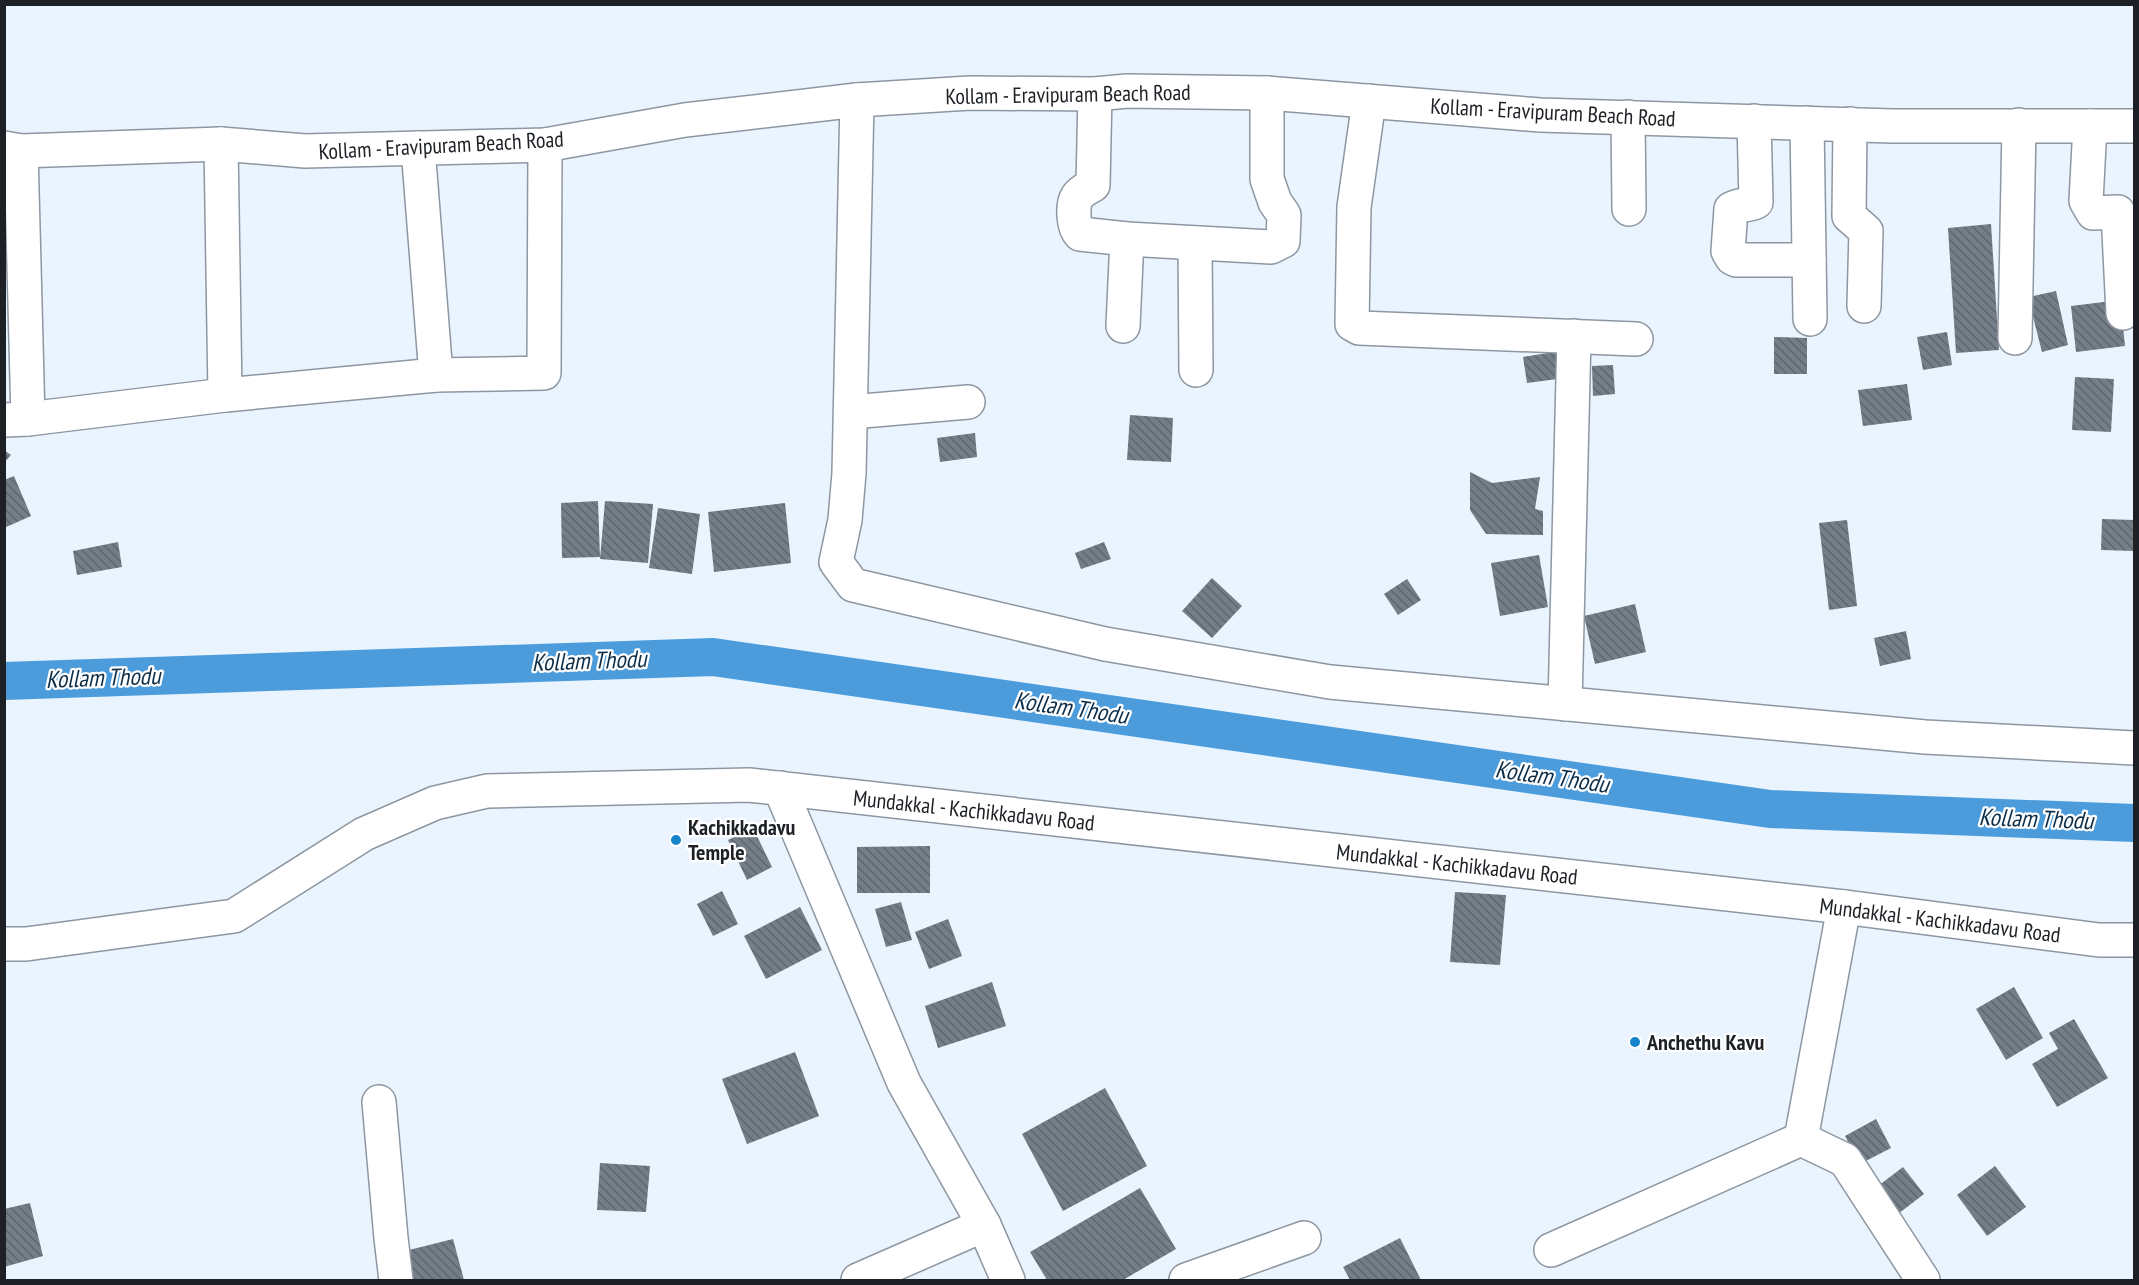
<svg xmlns="http://www.w3.org/2000/svg" width="2139" height="1285" font-family="'PT Sans Narrow',sans-serif">
<defs>
<pattern id="building-back-hatch" width="6" height="6" patternUnits="userSpaceOnUse" patternTransform="scale(1.5)"><rect width="6" height="6" fill="#747e87"/><path d="M-1 5l2 2M0 0l6 6M5-1l2 2" fill="none" stroke="#5f676e"/></pattern>
</defs>
<rect width="100%" height="100%" fill="#e9f4ff"/>
<g fill="none" stroke-linecap="round" stroke-linejoin="round">
<!-- canal -->
<path stroke="#4c9cdc" stroke-width="38" d="M4,681L713,657L1770,809L2134,823"/>
</g>
<!-- building -->
<g fill="url(#building-back-hatch)">
<path d="M1991,224L1999,350L1956,353L1948,228Z"/>
<path d="M2056,291L2068,345L2042,352L2028,297Z"/>
<path d="M2120,300L2125,346L2076,352L2071,306Z"/>
<path d="M1947,332L1952,365L1923,370L1917,337Z"/>
<path d="M1774,337L1807,338V374H1774Z"/>
<path d="M1561,351L1565,378L1527,383L1523,357Z"/>
<path d="M1613,365L1615,394L1593,396L1592,366Z"/>
<path d="M2075,377L2114,379L2111,432L2072,430Z"/>
<path d="M1907,384L1912,420L1863,426L1858,390Z"/>
<path d="M1130,415L1173,418L1171,462L1127,460Z"/>
<path d="M975,433L977,457L940,462L937,438Z"/>
<path d="M4,450L11,455L4,463Z"/>
<path d="M1470,472L1492,483L1540,477L1535,509L1543,511V535L1486,534L1470,510Z"/>
<path d="M14,476L31,516L4,528V480Z"/>
<path d="M598,501L600,557L562,558L561,503Z"/>
<path d="M605,501L653,504L648,563L600,559Z"/>
<path d="M785,503L791,563L714,572L708,512Z"/>
<path d="M658,508L700,514L692,574L649,568Z"/>
<path d="M2102,519L2134,520V551L2101,550Z"/>
<path d="M1847,520L1857,606L1829,610L1819,523Z"/>
<path d="M118,542L122,567L77,575L73,551Z"/>
<path d="M1104,542L1111,559L1081,569L1075,553Z"/>
<path d="M1539,555L1548,607L1500,616L1491,563Z"/>
<path d="M1212,578L1242,606L1212,638L1182,611Z"/>
<path d="M1407,579L1421,600L1398,615L1384,594Z"/>
<path d="M1635,604L1646,652L1595,664L1584,616Z"/>
<path d="M1906,631L1911,659L1880,666L1874,638Z"/>
<path d="M753,828L772,867L747,880L728,840Z"/>
<path d="M930,846V893H857V847Z"/>
<path d="M722,891L738,924L713,936L697,904Z"/>
<path d="M1455,892L1506,895L1500,965L1450,962Z"/>
<path d="M901,902L912,940L886,947L875,909Z"/>
<path d="M800,907L822,950L766,979L744,936Z"/>
<path d="M948,919L962,956L929,969L915,932Z"/>
<path d="M992,982L1006,1026L938,1048L925,1006Z"/>
<path d="M2014,987L2043,1038L2006,1060L1976,1009Z"/>
<path d="M2074,1019L2108,1078L2057,1107L2032,1064L2058,1049L2049,1033Z"/>
<path d="M795,1052L819,1116L747,1144L722,1079Z"/>
<path d="M1105,1088L1147,1166L1063,1211L1022,1134Z"/>
<path d="M1876,1119L1891,1148L1860,1164L1845,1136Z"/>
<path d="M600,1163L650,1166L646,1212L597,1210Z"/>
<path d="M1995,1166L2026,1207L1987,1236L1957,1195Z"/>
<path d="M1903,1167L1924,1194L1898,1214L1878,1186Z"/>
<path d="M1140,1188L1176,1249L1123,1280H1047L1030,1252Z"/>
<path d="M30,1203L43,1256L4,1267V1209Z"/>
<path d="M1400,1238L1421,1280H1350L1343,1267Z"/>
<path d="M453,1239L464,1280H404L397,1253Z"/>
</g>
<g fill="none" stroke-linecap="round" stroke-linejoin="round">
<!-- minor casing -->
<g stroke="#8d97a1" stroke-width="36">
<g id="minor">
<path d="M1095,94L1093,185C1088,188 1081,191 1077,197C1072,205 1073,227 1080,234L1127,239L1271,247L1283,241L1284,215L1275,202L1267,179V93"/>
<path d="M857,100L849,473L845,520L836,562L853,585L1105,644L1330,682L1925,737L2134,748"/>
<path d="M1369,101L1354,207L1352,324L1359,328L1636,339"/>
<path d="M1628,117L1629,209"/>
<path d="M1754,121L1756,202C1748,206 1739,204 1731,209L1728,251L1732,258L1736,260H1809"/>
<path d="M1807,123L1810,319"/>
<path d="M1850,124L1849,216L1866,231L1864,306"/>
<path d="M2090,126L2086,201L2093,213L2118,212L2123,313"/>
<path d="M221,144L225,395"/>
<path d="M418,148L436,375"/>
<path d="M21,151L28,419"/>
<path d="M1195,243L1196,370"/>
<path d="M1123,326L1127,239"/>
<path d="M2015,338L2019,125"/>
<path d="M4,420L28,419L225,395L436,375L544,373L545,145"/>
<path d="M1565,704L1574,336"/>
<path d="M780,788L904,1083L984,1225L1008,1280"/>
<path d="M1844,907L1801,1139L1845,1160L1923,1280"/>
<path d="M4,944H26L234,916L364,834L435,803L487,791L749,785L1844,907L2099,940H2134"/>
<path d="M379,1102L391,1238L396,1280"/>
<path d="M1551,1250L1801,1139"/>
<path d="M858,1280L984,1225"/>
<path d="M1186,1280L1304,1238"/>
</g>
</g>
<!-- major casing -->
<g stroke="#8d97a1" stroke-width="36">
<g id="major">
<path d="M4,148L21,151L221,144L305,151L545,145L685,120L857,100L970,93L1095,94L1127,91L1267,93L1540,115L1892,126H2134"/>
<path d="M851,412L968,402"/>
</g>
</g>
<!-- minor -->
<use href="#minor" stroke="#fff" stroke-width="33"/>
<!-- major -->
<use href="#major" stroke="#fff" stroke-width="33"/>
</g>
<!-- markers -->
<g fill="#1683cd" stroke="#fff" stroke-width="2">
<circle cx="676" cy="840" r="6"/>
<circle cx="1635" cy="1042" r="6"/>
</g>
<g text-anchor="middle" stroke-width="4.5" stroke-linejoin="round" paint-order="stroke">
<!-- street labels -->
<g font-size="22" fill="#1d2125" stroke="#fff">
<text transform="translate(1068 94) rotate(-1)" y="8">Kollam - Eravipuram Beach Road</text>
<text transform="translate(1553 112) rotate(3)" y="8">Kollam - Eravipuram Beach Road</text>
<text transform="translate(441 145) rotate(-3)" y="8">Kollam - Eravipuram Beach Road</text>
<text transform="translate(974 810) rotate(6)" y="8">Mundakkal - Kachikkadavu Road</text>
<text transform="translate(1457 864) rotate(6)" y="8">Mundakkal - Kachikkadavu Road</text>
<text transform="translate(1940 920) rotate(7)" y="8">Mundakkal - Kachikkadavu Road</text>
</g>
<!-- poi labels -->
<g font-size="22" font-weight="bold" fill="#1d2125" stroke="#fff" text-anchor="start">
<text x="688" y="835">Kachikkadavu<tspan x="688" dy="25">Temple</tspan></text>
<text x="1647" y="1050">Anchethu Kavu</text>
</g>
<!-- water labels -->
<g font-size="24" font-style="italic" fill="#0e2f4a" stroke="#fff">
<text transform="translate(589 661) rotate(-2)" y="8">Kollam Thodu</text>
<text transform="translate(103 678) rotate(-2)" y="8">Kollam Thodu</text>
<text transform="translate(1071 708) rotate(8)" y="8">Kollam Thodu</text>
<text transform="translate(1552 777) rotate(8)" y="8">Kollam Thodu</text>
<text transform="translate(2036 819) rotate(2)" y="8">Kollam Thodu</text>
</g>
</g>
<!-- border -->
<rect width="2139" height="1285" fill="none" stroke="#1d2125" stroke-width="12"/>
</svg>
